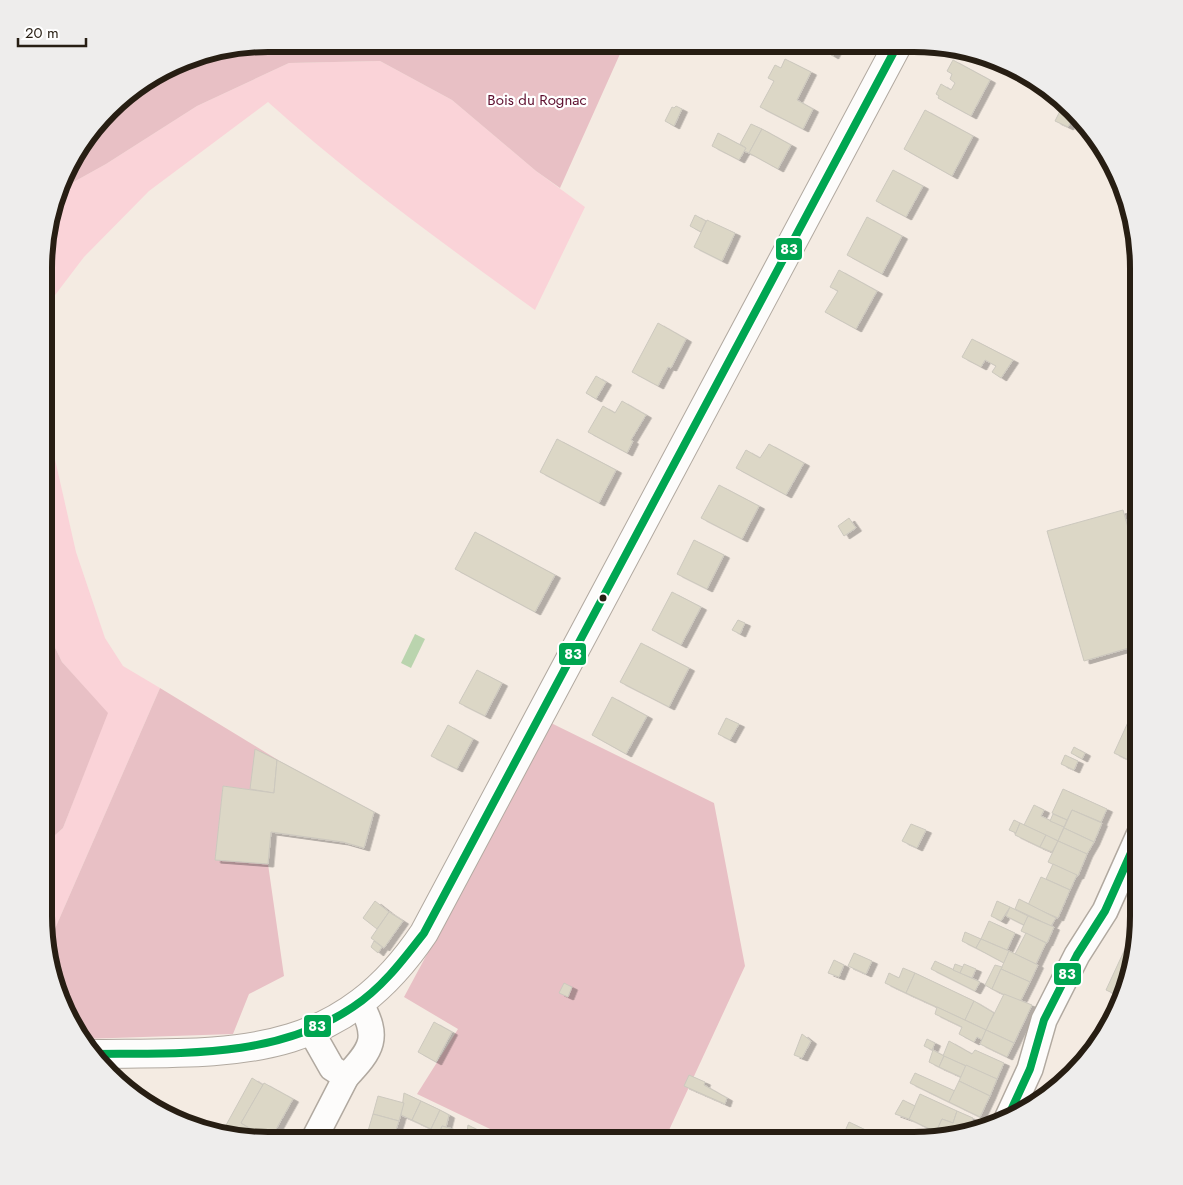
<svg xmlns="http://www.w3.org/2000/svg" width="1183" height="1185" font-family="Jost,sans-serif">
<defs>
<filter id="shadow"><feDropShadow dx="5.5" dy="3" stdDeviation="0" flood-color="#0004"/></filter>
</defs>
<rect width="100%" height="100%" fill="#f4ebe2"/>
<!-- green -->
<g fill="#fad3d8">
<path d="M380,61L452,100L536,171L585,207L535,310C444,244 351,177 268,102L149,191L84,257L49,303L48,311V225L61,189L106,164L197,106L289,63Z"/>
<path d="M47,424L76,552L105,638L123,666L160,688L47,947L44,931L45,844L63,828L107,713L62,662L46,629Z"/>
</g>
<!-- forest -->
<g fill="#e8c0c5">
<path d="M268,44L624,45L560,188L536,171L452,100L380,61L289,63L197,106L106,164L61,189L74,156L120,99L196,56Z"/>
<path d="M46,629L62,662L108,713L63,828L45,844Z"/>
<path d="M160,688L278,760L274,793L223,786L216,859L268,864L284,976L249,994L233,1034L83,1039L56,989L47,947Z"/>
<path d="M551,723L714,803L745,966L664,1141H515L417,1094L458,1029L404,997Z"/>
</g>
<!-- water -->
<path fill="#bad4ae" d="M415,634L425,639L411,668L401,663Z"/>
<!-- building -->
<g fill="#dcd7c6" stroke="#ccc8be" filter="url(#shadow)">
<path d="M815,45H839L833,56Z"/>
<path d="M785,59L811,72L797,100L813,109L803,129L760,107L774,81L768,78L775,65L781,68Z"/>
<path d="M953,60L990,80L971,116L938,98L939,96L936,94L941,84L951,90L955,83L950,79L952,74L947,71Z"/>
<path d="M676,106L682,109L674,126L665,121L672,107L674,108Z"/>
<path d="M1062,107L1074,115L1068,127L1055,121Z"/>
<path d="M925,110L973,136L952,176L904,149Z"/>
<path d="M751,124L762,129L749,153L744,151L746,148L740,144Z"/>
<path d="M762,129L791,145L778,169L749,153Z"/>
<path d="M718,133L746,148L739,160L712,146Z"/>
<path d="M893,170L923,186L906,217L876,201Z"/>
<path d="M695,215L706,221L701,232L690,226Z"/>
<path d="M867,217L902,236L882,274L847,255Z"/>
<path d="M707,220L735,233L722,261L694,247Z"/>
<path d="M839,270L877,291L856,329L825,312L838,291L830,287Z"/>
<path d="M658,323L686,339L671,368L668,367L658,386L632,372Z"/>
<path d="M972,339L1013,360L1001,378L992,372L996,366L985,360L981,367L962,357Z"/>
<path d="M596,376L606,382L596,399L586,393Z"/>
<path d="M622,401L646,415L631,440L633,441L627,453L588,432L603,406L615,413Z"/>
<rect x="1128" y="430" width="8" height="11"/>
<path d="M557,439L616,470L599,503L540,472Z"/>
<path d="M769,444L804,463L786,495L736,468L746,450L760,458Z"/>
<path d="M719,485L759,506L742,539L701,518Z"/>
<path d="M1123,510L1139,566V645L1084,661L1047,531Z"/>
<path d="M849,518L856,528L844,536L838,526Z"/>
<path d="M475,532L555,575L535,612L455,569Z"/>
<path d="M694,540L724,555L707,589L677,574Z"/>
<path d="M672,592L701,607L681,645L652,630Z"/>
<path d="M738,620L745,623L740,634L732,630Z"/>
<path d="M641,643L689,668L669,707L620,682Z"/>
<path d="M477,670L502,683L485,716L459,703Z"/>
<path d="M612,697L647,716L626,754L592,735Z"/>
<path d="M1139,708V770L1131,766L1133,762L1114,753L1134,709Z"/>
<path d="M726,718L739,724L730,740L718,734Z"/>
<path d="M448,725L473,739L457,769L431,756Z"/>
<path d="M1074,747L1085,753L1082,759L1071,753Z"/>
<path d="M255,749L277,760L274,793L250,789Z"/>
<path d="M1065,755L1078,761L1074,770L1061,764Z"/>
<path d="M277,760L374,812L364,848L343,842L271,832L268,864L215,860L223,786L274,793Z"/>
<path d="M1063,789L1107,809L1101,822L1072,810L1067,820L1052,813Z"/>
<path d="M1034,805L1044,810L1041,816L1064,827L1058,841L1024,825Z"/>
<path d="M1072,810L1102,823L1094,842L1064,828Z"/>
<path d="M1053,814L1067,820L1064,827L1050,821Z"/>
<path d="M1014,820L1020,823L1016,833L1009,830Z"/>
<path d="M1020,823L1046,835L1040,847L1015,835Z"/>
<path d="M911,824L926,830L917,848L902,841Z"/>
<path d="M1064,828L1094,842L1087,854L1058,841Z"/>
<path d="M1046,835L1058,841L1052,852L1040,847Z"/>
<path d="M1058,841L1087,854L1078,876L1048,862Z"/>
<path d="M1053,864L1077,875L1070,890L1046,879Z"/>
<path d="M1041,877L1070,890L1058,918L1028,905Z"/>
<path d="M1019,899L1056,918L1051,926L1015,909Z"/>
<path d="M375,901L389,912L377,929L363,918Z"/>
<path d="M997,901L1010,907L1001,921L991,916Z"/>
<path d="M1010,907L1028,916L1024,925L1006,916Z"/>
<path d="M389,912L403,921L384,948L371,938Z"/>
<path d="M1028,916L1054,927L1047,943L1021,931Z"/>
<path d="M989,921L1015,933L1007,950L981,939Z"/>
<path d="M1137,923L1139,931L1119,996L1106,990Z"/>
<path d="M965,932L981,939L976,948L962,941Z"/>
<path d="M1026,933L1046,943L1036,964L1015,954Z"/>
<path d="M981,939L1009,951L1004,963L976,948Z"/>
<path d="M374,941L382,947L378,953L371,947Z"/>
<path d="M1009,951L1038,965L1030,982L1001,969Z"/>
<path d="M854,953L872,961L866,974L848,966Z"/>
<path d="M834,960L844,965L839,977L828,973Z"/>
<path d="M935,961L980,982L975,991L931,969Z"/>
<path d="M955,964L963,967L960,973L953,970Z"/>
<path d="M964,964L976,969L972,978L960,973Z"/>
<path d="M995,965L1002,967L992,989L985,985Z"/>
<path d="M903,968L915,973L906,993L885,983L889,973L899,978Z"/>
<path d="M1001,969L1030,982L1020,1002L992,989Z"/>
<path d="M915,973L974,1001L965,1020L906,993Z"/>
<path d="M564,983L572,987L568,997L559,993Z"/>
<path d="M1004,994L1032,1005L1014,1043L986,1030Z"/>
<path d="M974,1001L994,1013L986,1030L965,1020Z"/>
<path d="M937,1007L986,1030L982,1040L977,1037L974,1042L959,1034L962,1027L935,1014Z"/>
<path d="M434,1022L452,1032L436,1062L418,1052Z"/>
<path d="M986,1030L1014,1043L1007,1057L980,1044Z"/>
<path d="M802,1034L811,1041L802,1058L794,1055Z"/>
<path d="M927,1039L935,1043L932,1050L924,1046Z"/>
<path d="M949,1041L972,1054L975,1050L1004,1063L997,1079L943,1056Z"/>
<path d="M933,1050L944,1056L939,1067L929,1062Z"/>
<path d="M944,1056L966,1066L961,1077L939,1067Z"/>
<path d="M966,1065L997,1079L990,1096L959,1081Z"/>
<path d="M915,1073L955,1091L949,1102L910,1083Z"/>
<path d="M689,1075L705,1082L704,1085L727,1098L725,1104L684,1086Z"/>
<path d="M252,1078L263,1085L241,1123L270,1141H254L243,1138L225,1127Z"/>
<path d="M959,1081L990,1096L980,1117L949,1102Z"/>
<path d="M264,1083L293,1099L270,1140L241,1123Z"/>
<path d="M404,1093L421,1101L412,1120L401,1115Z"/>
<path d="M920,1094L957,1111L953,1123L942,1119L936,1132L909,1119Z"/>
<path d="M378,1096L404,1103L399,1121L373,1114Z"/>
<path d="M903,1100L915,1106L909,1119L895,1114Z"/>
<path d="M421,1101L440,1110L431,1129L412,1120Z"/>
<path d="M440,1110L449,1115L446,1127L442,1126L439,1134L431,1129Z"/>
<path d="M957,1111L973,1118L968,1129L974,1132L947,1137L936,1132L942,1119L953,1123Z"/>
<path d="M373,1114L399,1121L393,1139L368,1131Z"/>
<path d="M849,1122L870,1132L866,1141L845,1131Z"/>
<path d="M468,1125L482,1132L478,1141H466Z"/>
<path d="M442,1126L467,1133L465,1141H437Z"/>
<path d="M904,1130L917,1136L927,1141H898Z"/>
<path d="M368,1131L393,1139V1141H365Z"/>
<path d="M483,1131L502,1140V1141H478Z"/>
<path d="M767,1133L781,1139L780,1141H764Z"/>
</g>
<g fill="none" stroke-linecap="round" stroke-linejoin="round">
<!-- minor casing -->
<g stroke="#b1a9a0" stroke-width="28">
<g id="minor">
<path d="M311,1031L332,1068L346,1077C372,1049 380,1038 360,1003"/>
<path d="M1007,1119L1030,1069L1044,1020L1077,955L1105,911L1139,835"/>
<path d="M313,1141L346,1077"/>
</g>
</g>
<!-- secondary casing -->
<g stroke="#b1a9a0" stroke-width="30">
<path id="secondary" d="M90,1054C230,1052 336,1064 424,933L897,46"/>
</g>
<!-- minor -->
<use href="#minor" stroke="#fdfcfb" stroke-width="25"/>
<!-- secondary -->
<use href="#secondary" stroke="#fdfcfb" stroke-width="28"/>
<!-- bus-1 casing -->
<g stroke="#fff" stroke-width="11">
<g id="bus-1">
<path d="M91,1054C180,1053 276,1059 353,1007C382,988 403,960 424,933L897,46"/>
<path d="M1007,1119L1030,1069L1044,1020L1077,955L1105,911L1139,835"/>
</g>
</g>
<!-- bus-1 -->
<use href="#bus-1" stroke="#00a651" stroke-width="8"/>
</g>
<!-- markers -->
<circle fill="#271e13" stroke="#fff" stroke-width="2" cx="603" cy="598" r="4.5"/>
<g text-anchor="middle" stroke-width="4.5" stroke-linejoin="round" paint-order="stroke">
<!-- park labels -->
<g font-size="15" fill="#5e102f" stroke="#fff">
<text x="537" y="105">Bois du Rognac</text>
</g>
</g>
<!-- crop -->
<path d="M0 0H1183V1185H0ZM268 52H914A216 216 0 0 1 1130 268V916A216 216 0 0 1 914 1132H268A216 216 0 0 1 52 916V268A216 216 0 0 1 268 52Z" fill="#eeedec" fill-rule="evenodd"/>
<path fill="none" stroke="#271e13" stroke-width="6" d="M268 52H914A216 216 0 0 1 1130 268V916A216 216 0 0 1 914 1132H268A216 216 0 0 1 52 916V268A216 216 0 0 1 268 52Z"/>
<g stroke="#fff" stroke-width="2">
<rect x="775" y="237" width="28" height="24" rx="5" fill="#00a651"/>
<rect x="558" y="642" width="29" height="24" rx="5" fill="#00a651"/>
<rect x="1053" y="962" width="29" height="24" rx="5" fill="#00a651"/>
<rect x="303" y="1014" width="29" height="24" rx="5" fill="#00a651"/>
</g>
<g font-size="14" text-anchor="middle" font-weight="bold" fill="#fff">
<text x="789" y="254">83</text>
<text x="573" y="659">83</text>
<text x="1067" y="979">83</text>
<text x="317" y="1031">83</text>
</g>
<!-- scale -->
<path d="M18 38v8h68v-8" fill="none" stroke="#271e13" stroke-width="2.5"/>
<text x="25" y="38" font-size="15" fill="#271e13" stroke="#ffffff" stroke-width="4" paint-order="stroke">20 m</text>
</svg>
